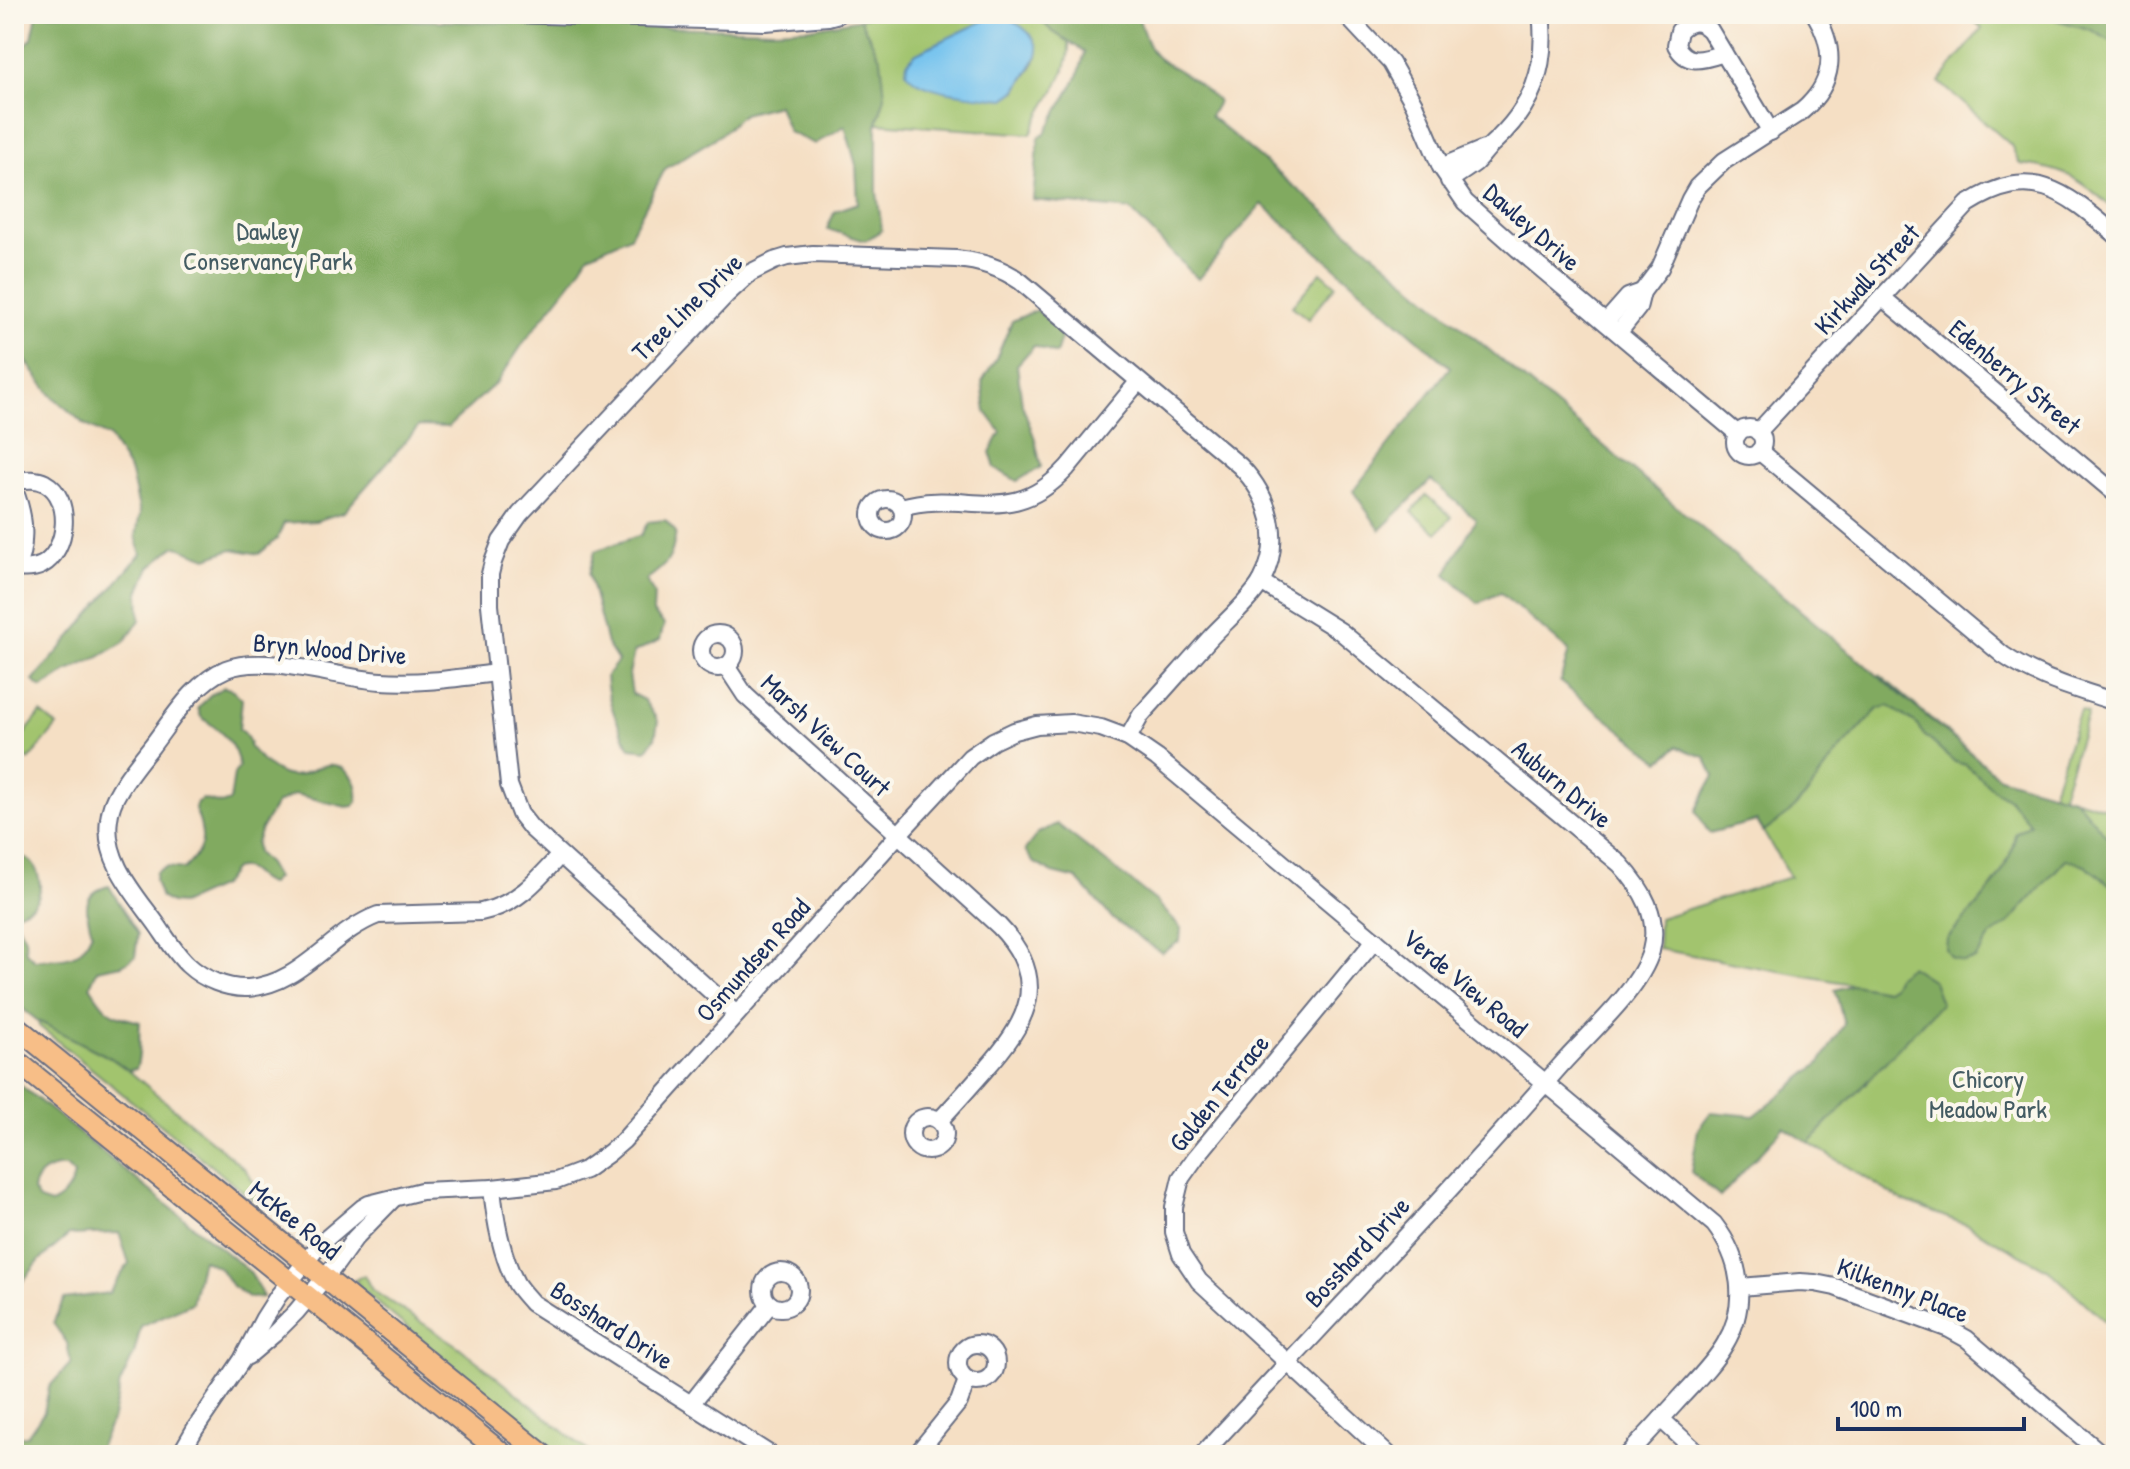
<svg xmlns="http://www.w3.org/2000/svg" width="2130" height="1469" font-family="'Patrick Hand',sans-serif">
<rect width="100%" height="100%" fill="#fbf7ec"/>
<filter id="ink" filterUnits="userSpaceOnUse"><feTurbulence type="fractalNoise" baseFrequency=".0125" numOctaves="2"/><feDisplacementMap in="SourceGraphic" scale="16" xChannelSelector="R" yChannelSelector="G"/><feConvolveMatrix kernelMatrix="1 2 1 2 8 2 1 2 1" color-interpolation-filters="sRGB"/></filter>
<filter id="wash" filterUnits="userSpaceOnUse"><feTurbulence type="fractalNoise" baseFrequency=".006" numOctaves="4" result="noise"/><feDisplacementMap in="SourceGraphic" scale="32" xChannelSelector="R" yChannelSelector="G"/><feGaussianBlur stdDeviation="1.8" result="paint"/><feColorMatrix in="noise" values="0 0 0 0 0 0 0 0 0 0 0 0 0 0 0 0 0 1.4 0 .05"/><feComposite in="paint" operator="in"/></filter>
<g filter="url(#wash)">
<rect width="100%" height="100%" fill="#f5dfc4"/>
<!-- green -->
<g fill="#a2c46e" stroke="#5e7a66" stroke-width="2" fill-rule="evenodd">
<path d="M873,14H1034L1052,31L1069,42C1071,77 1042,102 1031,134L877,123L885,96L860,19ZM996,15C1013,24 1049,39 1034,64C1029,73 1022,80 1017,91L958,34Z"/>
<path d="M1966,14H2116V211C2080,180 2069,169 2020,164L2011,145L1939,82L1982,28Z"/>
<path d="M1321,272L1336,285L1308,319L1292,306Z"/>
<path d="M1426,495L1452,517L1437,533L1412,512Z"/>
<path d="M1880,675L1999,777L2052,793L2080,710L2088,713L2062,795L2116,811V1331L2049,1270L1967,1225L1903,1201L1784,1127L1905,994L1658,949L1659,918L1790,877L1757,821Z"/>
<path d="M41,713L57,726L29,760L14,747Z"/>
<path d="M38,1021L111,1058L128,1070L245,1169L269,1205L263,1208L39,1026Z"/>
<path d="M364,1275L372,1290L459,1347L593,1455H561L362,1290L355,1280Z"/>
</g>
<!-- forest -->
<g fill="#81aa61" stroke="#4e6c60" stroke-width="2" fill-rule="evenodd">
<path d="M37,14H172L773,30L811,28L860,19L881,59L885,96L877,123V193L882,230L865,241L827,229L835,211L858,203L856,165L845,126L815,144L788,132L778,105L743,114L720,135L665,169L630,236L589,255L575,277L524,342L498,381L448,427L419,426L344,512L316,521L284,523L277,539L259,554L232,549L207,558L175,546L150,567L139,592L140,620L124,642L99,657L68,671L42,688L33,681L141,554L136,536L140,513L131,473L109,437L84,424L51,395L23,357L14,351V57L32,38Z"/>
<path d="M1034,14H1137C1141,24 1146,43 1152,51C1157,60 1169,65 1178,70C1187,75 1213,95 1218,102L1210,116L1999,777L2075,799L2116,847V901L2114,899L2113,887L2085,865L2066,859L2008,924L1991,936L1975,959L1963,962L1952,958L1946,950L1947,939C1973,908 2011,876 2015,833L2030,824L2009,799L1993,789L1966,765L1955,762L1924,735L1916,724L1889,706L1878,709L1833,758L1805,797L1787,815L1764,832L1757,821L1709,833L1696,811L1714,776L1705,757L1677,747L1660,761L1560,682L1569,651L1500,593L1478,603L1446,574L1476,519L1431,480L1380,530L1353,491L1450,367L1262,204L1198,279L1130,210L1033,200L1039,136L1044,135L1078,76L1085,52L1052,31Z"/>
<path d="M2056,14H2116V44L2091,30L2056,20Z"/>
<path d="M1037,310L1063,332L1056,354L1034,346L1017,365L1022,404L1035,439L1041,467L1017,481L995,468L990,452L1001,432L986,412L982,382L996,359L1012,321Z"/>
<path d="M665,520L676,532C672,560 668,564 646,580L654,594L653,613L664,624L660,640L634,652L629,674L632,694L644,700L658,721L655,738L647,750L630,748C618,725 607,702 606,676L618,661L607,644L589,574L595,551L641,535L648,522Z"/>
<path d="M224,687L233,690L242,699L239,729C241,730 247,737 248,739C253,749 245,741 252,750C260,760 271,769 282,774C306,784 325,750 348,773C357,782 358,791 357,802L353,806L346,807L295,794L276,804L261,829L256,843L257,853L268,864L276,878L270,884C253,881 254,864 234,869L221,886L181,904L171,903L161,898L155,881L156,872L167,867L184,869C207,847 205,837 195,808L197,802L203,799L221,804L230,801L234,774L239,767C236,743 220,730 201,717L198,708L210,695Z"/>
<path d="M1057,824L1156,901L1181,928L1180,941L1162,953L1114,920L1077,879L1053,873L1033,862L1025,850L1038,833Z"/>
<path d="M15,855C19,857 24,857 27,859C39,866 44,889 36,901C31,908 22,911 14,914Z"/>
<path d="M109,886L138,934L135,957L122,965L97,970L90,986C107,1014 110,1014 140,1022C138,1039 142,1053 136,1069L128,1070L111,1058L38,1021L14,1002V916L25,938L26,952L35,960C64,957 78,964 92,932C85,910 81,893 109,886Z"/>
<path d="M1910,966L1933,981L1941,1003L1809,1143L1784,1127L1720,1197L1691,1172L1698,1129L1711,1112L1754,1116L1820,1063L1844,1024L1835,990L1853,984L1886,990L1892,986L1897,976Z"/>
<path d="M14,1080L251,1273L263,1297L250,1298L232,1286L220,1268L202,1259L192,1303L141,1326L134,1354L120,1384L113,1417L100,1446L99,1455H14V1436H27L44,1412L49,1387L71,1363L67,1343L53,1323L64,1299L109,1293L129,1263L119,1233L69,1235L40,1260L19,1286L14,1288ZM57,1167H66L74,1175C71,1189 64,1197 51,1204L39,1200L33,1191C35,1176 43,1170 57,1167Z"/>
</g>
<!-- water -->
<path fill="#73c2ee" stroke="#4778a6" stroke-width="2" d="M996,15C1012,18 1037,33 1038,52C1038,56 1019,87 1016,91C1013,94 1009,96 1005,99C980,96 920,93 906,72L907,63L916,53Z"/>
</g>
<g filter="url(#ink)">
<g fill="none" stroke-linecap="round" stroke-linejoin="round">
<!-- minor casing -->
<g stroke="#676d82" stroke-width="20">
<g id="minor">
<path d="M514,14L765,22L828,17L839,14"/>
<path d="M1345,14L1391,63L1414,104L1441,167L1465,202L1518,249L1738,434"/>
<path d="M1724,53C1705,59 1687,67 1676,45L1679,31C1690,20 1699,20 1710,30L1771,132"/>
<path d="M1441,167L1484,149"/>
<path d="M1449,181C1457,175 1467,169 1475,163C1481,157 1486,150 1492,144C1532,108 1548,68 1541,14"/>
<path d="M1883,298L2116,494"/>
<path d="M1606,322L1628,297L1642,292"/>
<path d="M1619,332L1638,308L1642,292L1660,268L1690,199L1697,187L1724,161L1802,111C1835,83 1837,50 1815,14"/>
<circle cx="1749" cy="442" r="14"/>
<path d="M1758,432L1968,204C2033,163 2065,192 2116,235"/>
<path d="M1759,451L2003,655C2037,678 2068,686 2106,699L2116,700"/>
<path d="M14,481C25,480 35,478 45,483C73,498 68,551 42,565C34,569 25,569 17,568"/>
<path d="M14,490C25,515 28,547 14,572"/>
<circle cx="887" cy="515" r="16"/>
<path d="M901,507C966,488 1010,530 1067,468L1138,382"/>
<circle cx="718" cy="651" r="17"/>
<path d="M726,666L745,695L999,926C1052,981 1027,1023 984,1071C969,1088 954,1105 939,1121"/>
<path d="M496,673C458,678 419,684 381,681C337,678 265,653 226,669C193,683 172,720 151,747C140,761 128,775 119,791C114,799 110,810 109,819C103,861 136,895 158,926C167,939 176,954 188,965C203,979 227,989 248,988C302,984 330,933 378,915L481,912C516,905 537,881 560,855"/>
<path d="M1375,940L1196,1157L1181,1178L1174,1207V1232L1181,1254L1199,1281L1388,1455"/>
<path d="M736,1014L531,828L520,814L509,785L490,605V574L493,562L501,541L520,514L727,294L750,273L774,261L787,257L813,254L956,259C980,261 1000,267 1020,281L1240,466C1270,497 1283,540 1262,580C1253,598 1226,621 1212,636C1188,662 1165,689 1141,715L1128,738"/>
<circle cx="928" cy="1134" r="17"/>
<path d="M492,1188C495,1219 501,1255 516,1283C520,1290 527,1297 532,1303L771,1455"/>
<circle cx="781" cy="1290" r="18"/>
<path d="M1740,1287L1800,1282L1815,1283L1835,1287L1949,1329L1967,1339L2103,1455"/>
<circle cx="977" cy="1363" r="19"/>
<path d="M248,1356L274,1334L296,1312L337,1263L355,1238L393,1199"/>
<path d="M691,1404L770,1304"/>
<path d="M1661,1419L1700,1455"/>
<path d="M180,1455L195,1429L242,1360L264,1318L278,1296L321,1243L362,1208L369,1204L421,1191L492,1188L556,1181L585,1170L609,1153L623,1141L898,835L970,757L993,741L1014,731L1037,725L1071,723L1101,728L1128,738L1157,758L1714,1224C1741,1259 1749,1304 1725,1344C1714,1363 1697,1380 1682,1396C1664,1416 1646,1435 1628,1455"/>
<path d="M916,1455L959,1402L967,1380"/>
<path d="M1202,1455C1322,1325 1445,1198 1561,1065C1588,1034 1640,990 1651,951C1660,917 1642,888 1620,864L1340,631L1261,582"/>
</g>
</g>
<!-- major casing -->
<g stroke="#676d82" stroke-width="24">
<g id="major">
<path d="M14,1025L543,1455"/>
<path d="M14,1059L504,1455"/>
</g>
</g>
<!-- minor -->
<use href="#minor" stroke="#fff" stroke-width="16"/>
<!-- major -->
<use href="#major" stroke="#f7be87" stroke-width="20"/>
</g>
</g>
<g text-anchor="middle" stroke-width="8" stroke-linejoin="round" paint-order="stroke">
<!-- street labels -->
<g font-size="26" fill="#1b2f5e" stroke="#fbf7ec">
<text transform="translate(1532 227) rotate(41)" y="9">Dawley Drive</text>
<text transform="translate(1867 279) rotate(-47)" y="9">Kirkwall Street</text>
<text transform="translate(687 307) rotate(-44)" y="9">Tree Line Drive</text>
<text transform="translate(2015 377) rotate(40)" y="9">Edenberry Street</text>
<text transform="translate(330 649) rotate(5)" y="9">Bryn Wood Drive</text>
<text transform="translate(826 735) rotate(43)" y="9">Marsh View Court</text>
<text transform="translate(1562 784) rotate(40)" y="9">Auburn Drive</text>
<text transform="translate(753 960) rotate(-48)" y="9">Osmundsen Road</text>
<text transform="translate(1465 983) rotate(40)" y="9">Verde View Road</text>
<text transform="translate(1219 1093) rotate(-51)" y="9">Golden Terrace</text>
<text transform="translate(295 1220) rotate(39)" y="9">McKee Road</text>
<text transform="translate(1357 1252) rotate(-47)" y="9">Bosshard Drive</text>
<text transform="translate(1903 1290) rotate(21)" y="9">Kilkenny Place</text>
<text transform="translate(612 1325) rotate(33)" y="9">Bosshard Drive</text>
</g>
<!-- park labels -->
<g font-size="26" fill="#445c63" stroke="#fbf7ec">
<text x="268" y="240">Dawley<tspan x="268" dy="30">Conservancy Park</tspan></text>
<text x="1988" y="1088">Chicory<tspan x="1988" dy="30">Meadow Park</tspan></text>
</g>
</g>
<!-- margin -->
<rect width="2130" height="1469" fill="none" stroke="#fbf7ec" stroke-width="48"/>
<!-- scale -->
<path d="M1838 1417v12h186v-12" fill="none" stroke="#1b2f5e" stroke-width="4"/>
<text x="1850" y="1417" font-size="24" fill="#1b2f5e" stroke="#fbf7ec" stroke-width="6" paint-order="stroke">100 m</text>
</svg>
